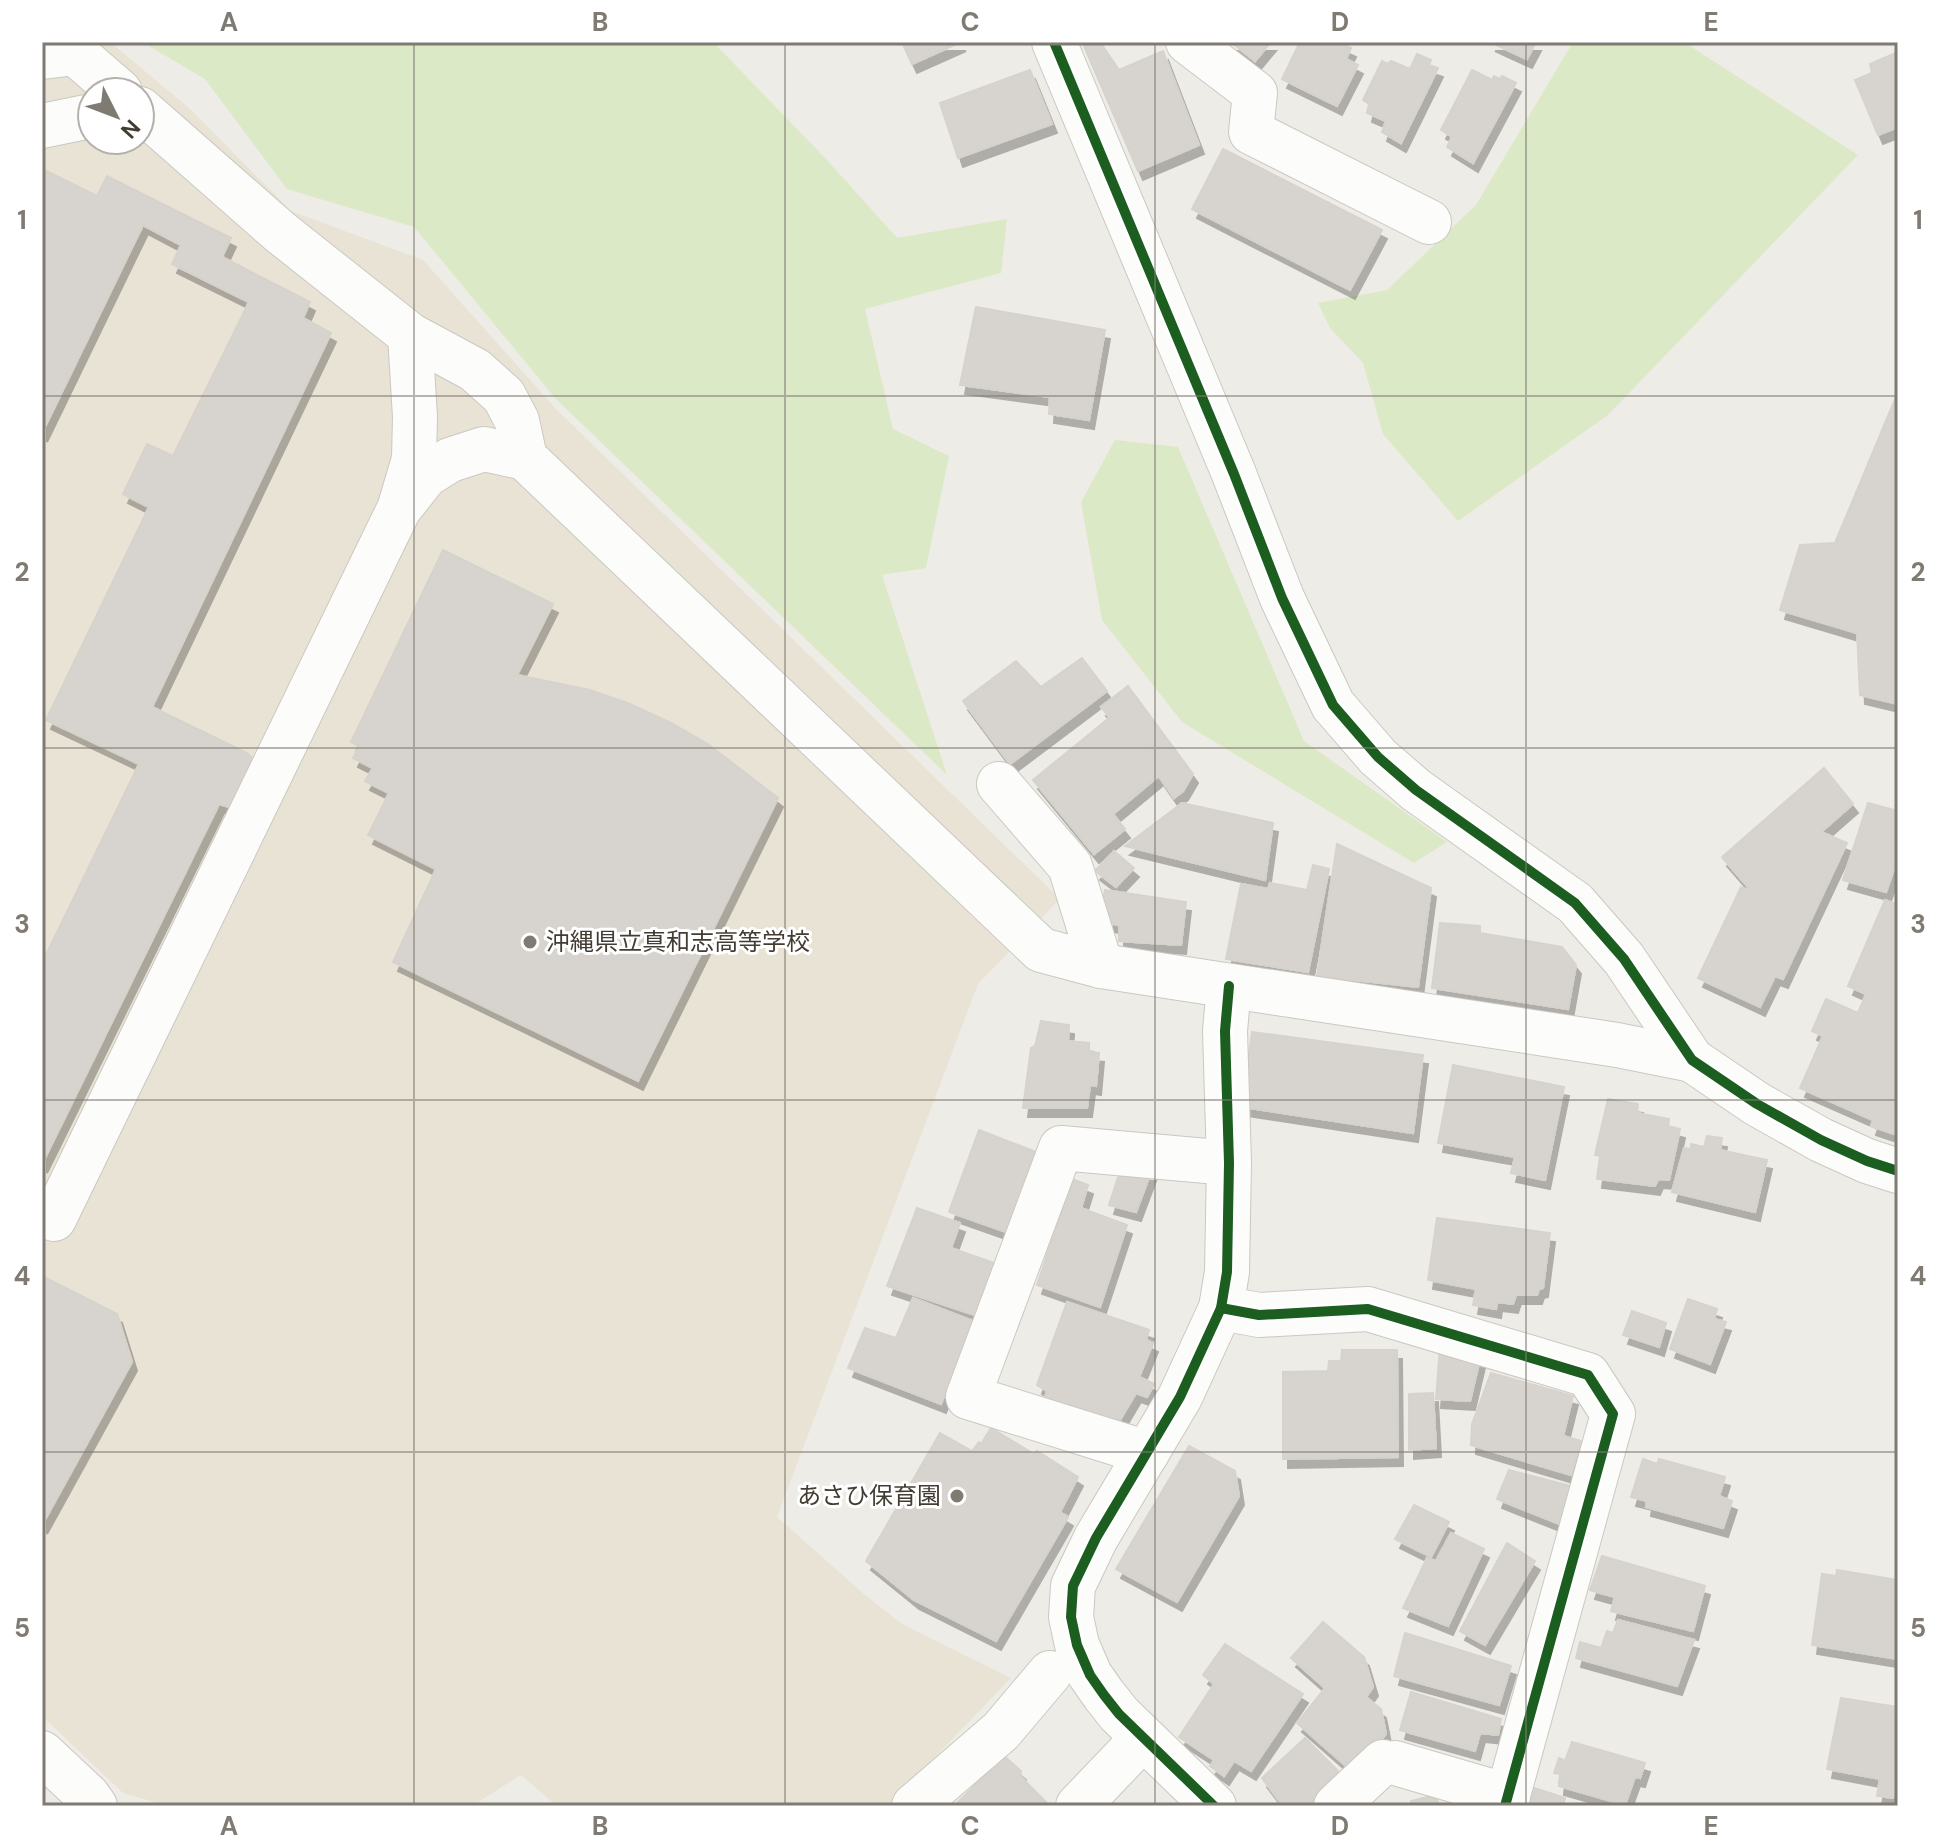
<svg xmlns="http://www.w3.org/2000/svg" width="1940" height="1848" font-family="'DM Sans','Noto Sans JP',sans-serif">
<defs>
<filter id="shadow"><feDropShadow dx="5" dy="9" stdDeviation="0" flood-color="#0004"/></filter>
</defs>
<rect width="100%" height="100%" fill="#eeece6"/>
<!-- education -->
<path fill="#e9e3d5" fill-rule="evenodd" d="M42,42H110L189,108L291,211L423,260L557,410L1060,899L978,984L777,1517L864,1594L902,1624L1011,1678L888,1806H557L521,1775L472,1806H168L123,1793L42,1716ZM92,92H140V140H92Z"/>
<!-- green -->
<g fill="#dce9c6">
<path d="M142,42H713L827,160L897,238L1007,219L1001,273L865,309L893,429L949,456L926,568L882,575L947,775L556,399L414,227L287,189L205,79Z"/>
<path d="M1573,42H1684L1858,155L1608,415L1458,521L1383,434L1363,363L1330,328L1318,303L1387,290L1476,205Z"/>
<path d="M1115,440L1178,447L1304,741L1447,842L1414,863L1182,722L1102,620L1081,502Z"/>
</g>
<!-- building -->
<g fill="#d7d4cf" stroke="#d6d3cc" stroke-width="2" filter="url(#shadow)">
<path d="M902,42H961L912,64Z"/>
<path d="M1094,42H1100L1119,70L1163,51L1199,145L1138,171L1084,46Z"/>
<path d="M1231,42H1271L1255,61Z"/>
<path d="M1300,42H1338L1351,48L1346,59L1358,65L1337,106L1282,79Z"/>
<path d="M1490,42H1536L1527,59Z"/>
<path d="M1898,52V127L1878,135L1855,80L1872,73L1870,64Z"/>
<path d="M1417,54L1431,60L1429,65L1438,68L1401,143L1382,132L1386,121L1367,113L1369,104L1363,100L1382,61L1388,64L1391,61L1410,69Z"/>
<path d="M1030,70L1052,124L958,158L940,103Z"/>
<path d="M1472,70L1492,80L1494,76L1500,79L1502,76L1516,83L1473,163L1447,147L1452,137L1441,130Z"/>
<path d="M1223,149L1382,230L1350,290L1192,209Z"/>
<path d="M42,169L97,196L107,176L231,238L222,257L310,302L303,318L331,333L152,707L247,753L258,765L243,805L229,807L219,804L42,1164V963L139,764L46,720L149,507L123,494L147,444L173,456L249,302L172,264L181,245L143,225L42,433Z"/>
<path d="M976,307L1105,330L1089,420L1049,414L1050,397L960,385Z"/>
<path d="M1898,392V704L1860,695L1857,633L1780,610L1800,545L1835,543Z"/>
<path d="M443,550L553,604L517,675L590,690L630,704L671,723L708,744L778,798L638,1081L393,962L436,869L368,835L389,793L365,781L373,768L353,758L359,746L351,742Z"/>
<path d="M1082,658L1107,691L1010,764L963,701L1016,661L1041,687Z"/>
<path d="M1128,686L1193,774L1183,791L1174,798L1158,775L1167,769L1119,710L1109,717L1101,707Z"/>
<path d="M1119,710L1167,769L1113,814L1125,829L1094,854L1033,780Z"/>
<path d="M1824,768L1853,804L1821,832L1847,843L1783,979L1775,976L1760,1007L1698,978L1741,887L1747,890L1748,887L1722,857Z"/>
<path d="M1182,803L1273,823L1265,880L1125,846Z"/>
<path d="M1868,803L1898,811V870L1894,869L1886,892L1843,880Z"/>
<path d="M1337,844L1431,888L1418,987L1317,976Z"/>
<path d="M1114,851L1134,868L1116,887L1095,871Z"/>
<path d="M1313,865L1329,869L1308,972L1226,959L1241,884L1268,889L1270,883L1307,890Z"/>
<path d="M1105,890L1186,902L1181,945L1119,941V925L1109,923V914L1102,907Z"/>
<path d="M1885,900L1898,905V1135L1871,1126L1873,1120L1800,1088L1823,1036L1812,1031L1826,999L1858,1013L1866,994L1848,986Z"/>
<path d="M1440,923L1480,926V933L1562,947L1576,965L1568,1009L1432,988Z"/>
<path d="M1041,1021L1069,1025L1068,1041L1089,1043V1052L1099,1053L1096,1086L1090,1085L1087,1108H1023L1031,1048L1035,1046Z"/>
<path d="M1252,1032L1423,1055L1413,1133L1242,1107Z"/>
<path d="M1453,1065L1564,1087L1545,1180L1511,1173L1515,1157L1438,1143Z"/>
<path d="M1608,1099L1638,1104L1637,1113L1669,1119L1668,1126L1680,1129L1669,1180L1658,1179L1655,1186L1597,1179L1600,1156L1595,1155Z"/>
<path d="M979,1130L1039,1153L1009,1233L949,1212Z"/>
<path d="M1707,1136L1722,1138L1720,1150L1767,1160L1755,1212L1672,1192L1684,1148L1691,1149V1144L1704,1147Z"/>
<path d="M1120,1171L1151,1172L1136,1212L1109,1205Z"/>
<path d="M1072,1179L1088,1185L1081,1208L1127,1225L1100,1307L1037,1285Z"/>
<path d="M917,1208L960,1223L951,1248L1000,1265L981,1317L887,1286Z"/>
<path d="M1437,1218L1550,1233L1543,1288L1539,1289L1537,1295H1516L1513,1304L1497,1302L1496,1309L1473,1305L1476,1289L1428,1280Z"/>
<path d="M42,1276L117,1314L132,1362L42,1525Z"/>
<path d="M913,1298L973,1321L941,1404L848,1368L865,1328L896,1338Z"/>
<path d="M1688,1299L1717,1309L1714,1319L1726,1322L1710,1364L1670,1349Z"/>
<path d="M1067,1302L1149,1330L1146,1340L1153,1343L1139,1377L1154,1384L1147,1397L1136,1393L1114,1430L1042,1407L1047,1391L1037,1385Z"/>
<path d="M1632,1311L1666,1323L1659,1347L1623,1335Z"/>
<path d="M1440,1347L1480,1359L1470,1401L1436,1399Z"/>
<path d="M1342,1350H1397L1398,1457L1283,1459V1372L1328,1371L1329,1361H1341Z"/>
<path d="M1491,1373L1573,1396L1563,1436L1581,1441L1571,1475L1471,1445L1472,1424Z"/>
<path d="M1433,1393L1436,1448L1409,1450V1394Z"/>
<path d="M991,1428L1034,1454L1037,1451L1078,1477L1060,1512L1068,1517L996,1641L914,1600L866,1561L940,1433L972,1451L979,1442L981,1444Z"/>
<path d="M1189,1446L1235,1471L1239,1496L1177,1602L1116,1569Z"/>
<path d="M1643,1459L1657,1464L1659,1459L1725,1477L1719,1496L1732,1501L1723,1528L1646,1507L1647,1501L1631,1497Z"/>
<path d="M1509,1470L1574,1487L1562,1525L1497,1499Z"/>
<path d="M1414,1505L1449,1522L1431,1557L1395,1539Z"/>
<path d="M1451,1533L1484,1549L1448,1626L1403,1608L1427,1558L1436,1561Z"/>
<path d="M1507,1543L1535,1561L1485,1645L1460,1631Z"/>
<path d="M1602,1556L1705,1586L1693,1631L1611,1611L1615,1597L1590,1590Z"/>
<path d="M1837,1570L1898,1580V1659L1812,1645L1822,1574L1836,1576Z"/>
<path d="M1618,1620L1694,1640L1677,1686L1576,1658L1580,1642L1601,1648L1607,1631L1613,1633Z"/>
<path d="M1323,1622L1364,1657L1373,1687L1366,1697L1381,1709L1386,1734L1353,1772L1297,1723L1325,1688L1291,1658Z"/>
<path d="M1405,1633L1511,1666L1499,1705L1394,1676Z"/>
<path d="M1225,1644L1303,1694L1251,1771L1234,1761L1224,1776L1210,1766L1214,1760L1179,1737L1214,1684L1203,1675Z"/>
<path d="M1411,1692L1501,1719L1498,1735L1480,1733L1475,1751L1400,1730Z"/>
<path d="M1841,1698L1898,1707V1795H1894L1893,1798L1877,1796L1880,1779L1827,1769Z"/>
<path d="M1305,1738L1345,1778L1312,1806H1283L1262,1778Z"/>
<path d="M1572,1742L1645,1763L1640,1778L1635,1777L1625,1805L1559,1786L1560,1774L1554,1773L1559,1758L1565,1761Z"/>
<path d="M1004,1756L1021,1771L1020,1776L1050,1806H954Z"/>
<path d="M1531,1787L1565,1798L1563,1806H1526Z"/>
<path d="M1436,1795L1439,1806H1412L1411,1801Z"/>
</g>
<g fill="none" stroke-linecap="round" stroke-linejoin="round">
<!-- minor casing -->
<g stroke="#cbc8c2" stroke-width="46">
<g id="minor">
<path d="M1054,42L1234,474L1282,598L1333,705L1378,757L1416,790L1575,903L1624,959L1692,1060L1757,1104L1821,1140L1867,1161L1898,1171"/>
<path d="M1188,42L1255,93L1251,132L1429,222"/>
<path d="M42,57L75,53L120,92"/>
<path d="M140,109L280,232L410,335L475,370L504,396L517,421L525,458L1041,950L1101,966L1617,1045L1692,1060"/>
<path d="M42,126L86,117L92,119"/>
<path d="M401,503L414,459L415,417L410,335"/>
<path d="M999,784L1070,866L1101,966"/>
<path d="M42,1213L54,1219L399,509L426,475L450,460L484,449L525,458"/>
<path d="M1221,1308L1259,1315L1368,1309L1588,1375L1613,1414L1505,1806"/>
<path d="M1147,1453L968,1397L1061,1148L1229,1163"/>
<path d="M42,1753L88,1796L95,1806"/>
<path d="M1395,1763L1508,1796"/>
<path d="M914,1806L1001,1731L1050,1673"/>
<path d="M1078,1806L1143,1738"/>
<path d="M1214,1806L1119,1714L1104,1695L1090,1675L1077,1645L1071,1617L1073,1586L1096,1538L1180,1397L1221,1308L1227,1272L1229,1163L1225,1031L1229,986"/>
<path d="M1336,1806L1383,1762"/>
</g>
</g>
<!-- minor -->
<use href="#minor" stroke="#fcfcfb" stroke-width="44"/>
<!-- cycleway casing -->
<g stroke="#fff" stroke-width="15">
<g id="cycleway">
<path d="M1054,42L1234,474L1282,598L1333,705L1378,757L1416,790L1575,903L1624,959L1692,1060L1757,1104L1821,1140L1867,1161L1898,1171"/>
<path d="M1221,1308L1259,1315L1368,1309L1588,1375L1613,1414L1505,1806"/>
<path d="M1214,1806L1119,1714L1104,1695L1090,1675L1077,1645L1071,1617L1073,1586L1096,1538L1180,1397L1221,1308L1227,1272L1229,1163L1225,1031L1229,986"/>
</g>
</g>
<!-- cycleway -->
<use href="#cycleway" stroke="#1b5e20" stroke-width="10"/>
</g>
<!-- grid -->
<path fill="none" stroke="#7f7a72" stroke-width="2" stroke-opacity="0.55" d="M414,42V1806M785,42V1806M1155,42V1806M1526,42V1806M42,396H1898M42,748H1898M42,1100H1898M42,1452H1898"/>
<!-- markers -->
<g fill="#7f7a72" stroke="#fff" stroke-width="3">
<circle cx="530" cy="942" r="8"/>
<circle cx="957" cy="1496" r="8"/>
</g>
<g text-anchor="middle" stroke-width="6" stroke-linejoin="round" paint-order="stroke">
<!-- poi labels -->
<g font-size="24" fill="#433c33" stroke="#fff" text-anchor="start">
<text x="546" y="950">沖縄県立真和志高等学校</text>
<text x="941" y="1504" text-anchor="end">あさひ保育園</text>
</g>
</g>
<!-- border -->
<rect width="1940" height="1848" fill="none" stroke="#ffffff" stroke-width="88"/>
<!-- north arrow -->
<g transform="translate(116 116) rotate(132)"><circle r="38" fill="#ffffff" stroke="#b4b1ad" stroke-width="2"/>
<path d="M0-6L14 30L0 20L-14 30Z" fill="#7f7a72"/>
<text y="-12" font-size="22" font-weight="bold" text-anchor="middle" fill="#433c33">N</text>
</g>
<rect x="44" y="44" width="1852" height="1760" fill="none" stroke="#7f7a72" stroke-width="3"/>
<g font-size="26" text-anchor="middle" font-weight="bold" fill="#7f7a72">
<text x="229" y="31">A</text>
<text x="600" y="31">B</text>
<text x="970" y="31">C</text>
<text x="1340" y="31">D</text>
<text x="1711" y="31">E</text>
<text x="22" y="229">1</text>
<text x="1918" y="229">1</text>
<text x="22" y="581">2</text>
<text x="1918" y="581">2</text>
<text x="22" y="933">3</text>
<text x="1918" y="933">3</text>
<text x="22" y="1285">4</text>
<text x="1918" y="1285">4</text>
<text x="22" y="1637">5</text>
<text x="1918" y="1637">5</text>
<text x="229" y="1835">A</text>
<text x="600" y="1835">B</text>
<text x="970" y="1835">C</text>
<text x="1340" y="1835">D</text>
<text x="1711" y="1835">E</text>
</g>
</svg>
